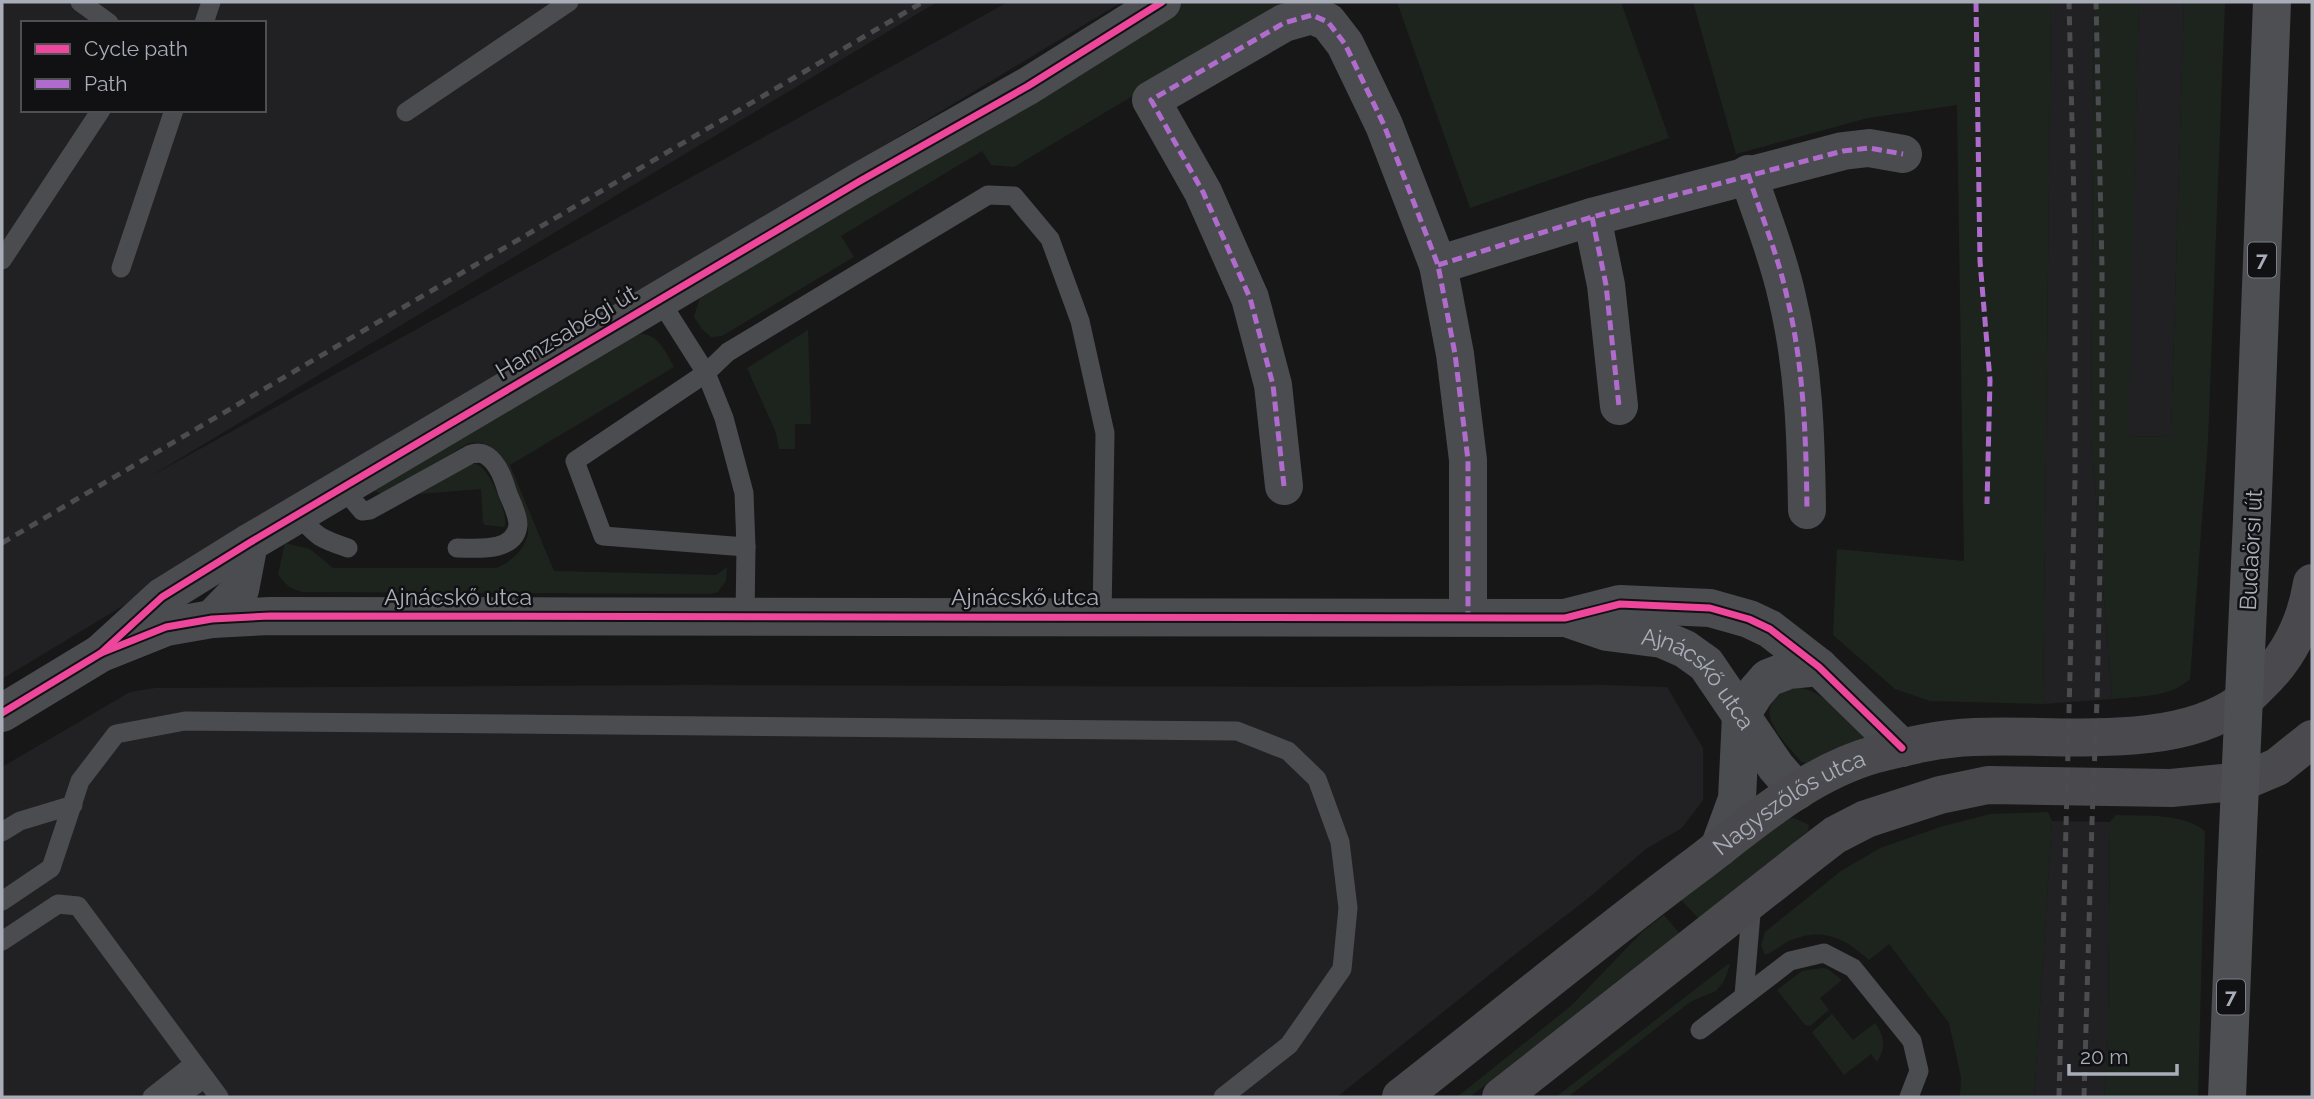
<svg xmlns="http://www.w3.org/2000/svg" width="2314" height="1099" font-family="Raleway,sans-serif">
<rect width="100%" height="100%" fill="#171717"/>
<!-- built -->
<g fill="#212123" fill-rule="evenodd">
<path d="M2,2H937L151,476L1008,2H1122L2,679ZM23,23H264V110H23Z"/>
<path d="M2051,2H2094L2091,436L2112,699L2043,704Z"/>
<path d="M2139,2H2184L2171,436L2127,437Z"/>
<path d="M696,685L1317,687L1604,685L1667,687L1703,748V800L1682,828L1646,849L1586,900L1513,956L1337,1097H2V767L130,692L155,688Z"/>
<path d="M2052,821L2110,822L2108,1039L2104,1097H2034Z"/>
</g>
<!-- green -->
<g fill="#1d241e">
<path d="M1181,2H1297L1286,4L1014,167L991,165L982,151L841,236L854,257L722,336L711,337L702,329L694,317L700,298Z"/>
<path d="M1397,2H1621L1669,138L1470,208Z"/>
<path d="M1693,2H2051L2043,704L1930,701L1895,689L1833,635L1837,549L1964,561L1957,105L1868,118L1736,154Z"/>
<path d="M2094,2H2139L2128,437L2171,436L2184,2H2225L2208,440L2190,679C2169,698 2139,696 2112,699L2091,436Z"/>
<path d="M808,330L811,424H795V449H779L776,433L747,368Z"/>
<path d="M641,334C659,334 666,353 674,367L510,465L554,571L716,575L727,567L726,581L718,592L710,594L302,592C291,589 284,584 278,574L285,543L310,549L333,568H496C512,562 530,545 528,527C528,513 500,455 490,447C483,442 477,442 469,443L382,494L374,491L632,337Z"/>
<path d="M470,464C476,464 476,463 481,467C492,476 508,514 505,527L485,525L483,522L481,489L418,494Z"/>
<path d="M1800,688C1822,690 1850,721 1866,737L1806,763L1801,762C1789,746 1757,718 1775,699C1781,692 1790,689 1800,688Z"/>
<path d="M2048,812L2052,821L2034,1097H1960L1961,1077L1949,1023L1889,944L1869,960C1847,940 1825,927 1794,939C1784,942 1776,951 1765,955L1761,945L1765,932L1841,871L1880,848L1940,827L1990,814Z"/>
<path d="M2116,815C2144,816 2183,813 2205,831L2198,1097H2104L2108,1039L2110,822Z"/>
<path d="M1794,818L1809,825L1808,831L1699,919L1680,899L1788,819Z"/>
<path d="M1664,915L1679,933L1470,1097H1457L1572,1005L1642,932Z"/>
<path d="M1728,964L1730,965L1724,981L1716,991L1690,1002L1568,1097H1556Z"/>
<path d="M1822,968L1828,969L1842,980L1820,998L1829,1010L1810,1026L1805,1025L1777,990L1802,971Z"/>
<path d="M1832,1014L1853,1040L1875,1023C1885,1037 1886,1048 1877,1062L1871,1054L1844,1075L1812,1032Z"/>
</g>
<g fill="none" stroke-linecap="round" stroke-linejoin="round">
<!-- service -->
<g stroke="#4b4c50" stroke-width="19">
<path d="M80,2L109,23"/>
<path d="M204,23L211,2"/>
<path d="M406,112L569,2"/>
<path d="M2,260L101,110"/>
<path d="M121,268L174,110"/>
<path d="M659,299L706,373L724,418L744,493L746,547L745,617"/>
<path d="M342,487L362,511L370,510L471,454C477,453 482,452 487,456C499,464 504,481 508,494C512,503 518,515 518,525C515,553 476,548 457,548"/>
<path d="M298,514C316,537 321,539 348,548"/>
<path d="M746,547L603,536L575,461L706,373L728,352L988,195L1014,196L1050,239L1080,321L1105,433L1102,617"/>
<path d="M2,832L20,821L73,805"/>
<path d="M2,901L51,868L80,781L116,734L185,721L1237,731L1288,751L1317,779L1340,842L1348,908L1342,969L1289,1045L1223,1097"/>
<path d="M2,941L58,904L78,906L219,1097"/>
<path d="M1744,995L1752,902"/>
<path d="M1700,1030L1790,961L1824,953L1853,968L1912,1041L1919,1071L1909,1097"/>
<path d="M152,1097L194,1064"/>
<path d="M178,1097L205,1078"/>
</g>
<!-- minor -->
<g stroke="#4b4c50" stroke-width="38">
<path d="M1748,174C1761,215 1778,255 1787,297C1804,367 1806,438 1807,510"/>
<path d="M1592,217L1606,285L1619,406"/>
<path d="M1438,265L1592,217L1843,151L1869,148L1903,154"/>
<path d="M1284,486L1273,385L1250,298L1203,192L1151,100L1284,23L1312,15L1328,22L1345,44L1384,125L1438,265L1455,354L1468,460V616"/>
<path d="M212,619L240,590L249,543"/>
<path d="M103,651L162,597L249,543L860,181L1028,86L1162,2"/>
</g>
<!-- tertiary -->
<g stroke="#4b4c50" stroke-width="38">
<path id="s1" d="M1566,618L1607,632L1662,639L1685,649L1706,664L1776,767L1797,791"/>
<path d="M2,713L101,653L166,627L212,619L270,616L1565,618L1620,604L1710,608L1749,619L1770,629L1819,667L1902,748"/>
<path d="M1719,848L1737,799L1741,715L1755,693L1768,678L1789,670L1819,667"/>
</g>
<!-- secondary -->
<g stroke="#4a4a4e" stroke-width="38">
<path id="s2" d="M1401,1097C1500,1020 1597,939 1698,864C1753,822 1808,773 1876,754C1908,746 1941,738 1974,737C2055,733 2172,752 2240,703C2247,698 2254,690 2260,684C2289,657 2306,621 2312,583"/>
<path d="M1501,1097L1805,858L1835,835L1866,819L1940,795L1988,785L2171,788L2244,781L2277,767L2312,739"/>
</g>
<!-- primary -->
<g stroke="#4d4f52" stroke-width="38">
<path d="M2252,519L2272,2"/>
<path d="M2227,1097L2236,875"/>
</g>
<!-- rail -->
<g stroke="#4b4c4f" stroke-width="5" stroke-dasharray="9 7" stroke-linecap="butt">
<path d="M2,543L923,2"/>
<path d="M2059,1097L2075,480V241L2069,2"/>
<path d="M2084,1097L2092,821L2097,701L2102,481V267L2096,2"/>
</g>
<!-- primary-bridge -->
<path stroke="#4d4f52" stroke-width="38" d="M2236,875L2252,519"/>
<!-- quiet -->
<g stroke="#b06ccc" stroke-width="5" stroke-dasharray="10 5" stroke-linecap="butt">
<path d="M1976,2L1980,261L1990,380L1987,504"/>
<path d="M1748,174C1761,215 1778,255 1787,297C1804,367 1806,438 1807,510"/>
<path d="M1592,217L1606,285L1619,406"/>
<path d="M1438,265L1592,217L1843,151L1869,148L1903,154"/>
<path d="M1284,486L1273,385L1250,298L1203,192L1151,100L1284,23L1312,15L1328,22L1345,44L1384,125L1438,265L1455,354L1468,460V616"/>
</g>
<!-- cycleway casing -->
<g stroke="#111113" stroke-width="11">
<g id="cycleway">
<path d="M101,653L166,627L212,619L270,616L1565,618L1620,604L1710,608L1749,619L1770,629L1819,667L1902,748"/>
<path d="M2,713L101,653L162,597L249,543L860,181L1028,86L1162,2"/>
</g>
</g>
<!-- cycleway -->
<use href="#cycleway" stroke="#ed469a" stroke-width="7"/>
</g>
<g text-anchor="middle" stroke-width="5" stroke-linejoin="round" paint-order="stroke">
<!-- shield labels -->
<g fill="#111113" stroke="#7b7e86" stroke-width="2">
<rect x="2248" y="242.5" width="28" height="35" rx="5"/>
<rect x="2217" y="979.5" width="28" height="35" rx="5"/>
</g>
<g font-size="21" font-weight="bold" fill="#a8adb8">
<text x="2262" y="267">7</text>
<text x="2231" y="1004">7</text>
</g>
<!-- street labels -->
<g font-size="23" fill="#a8adb8" stroke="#111113">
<text transform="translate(566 332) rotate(-31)" y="8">Hamzsabégi út</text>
<text transform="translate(2251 550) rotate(-87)" y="8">Budaörsi út</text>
<text x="458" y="605">Ajnácskő utca</text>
<text x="1025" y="605">Ajnácskő utca</text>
<text dy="8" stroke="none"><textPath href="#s1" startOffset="152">Ajnácskő utca</textPath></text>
<text dy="8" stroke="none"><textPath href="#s2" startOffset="488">Nagyszőlős utca</textPath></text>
</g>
</g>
<!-- border -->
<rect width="2314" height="1099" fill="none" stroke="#a8adb8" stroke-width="7"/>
<!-- legend -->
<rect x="21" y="21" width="245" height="91" fill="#111113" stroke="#4d4f55" stroke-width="2"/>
<rect x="35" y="44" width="35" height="10" fill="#ed469a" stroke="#4d4f55" stroke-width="2"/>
<text x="84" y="56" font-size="21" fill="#a8adb8">Cycle path</text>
<rect x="35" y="79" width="35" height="10" fill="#b06ccc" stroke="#4d4f55" stroke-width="2"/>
<text x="84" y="91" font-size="21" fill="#a8adb8">Path</text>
<!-- scale -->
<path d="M2069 1064v10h108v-10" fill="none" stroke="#a8adb8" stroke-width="3.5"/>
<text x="2080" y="1064" font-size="21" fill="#a8adb8" stroke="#111113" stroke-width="5" paint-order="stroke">20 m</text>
</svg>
